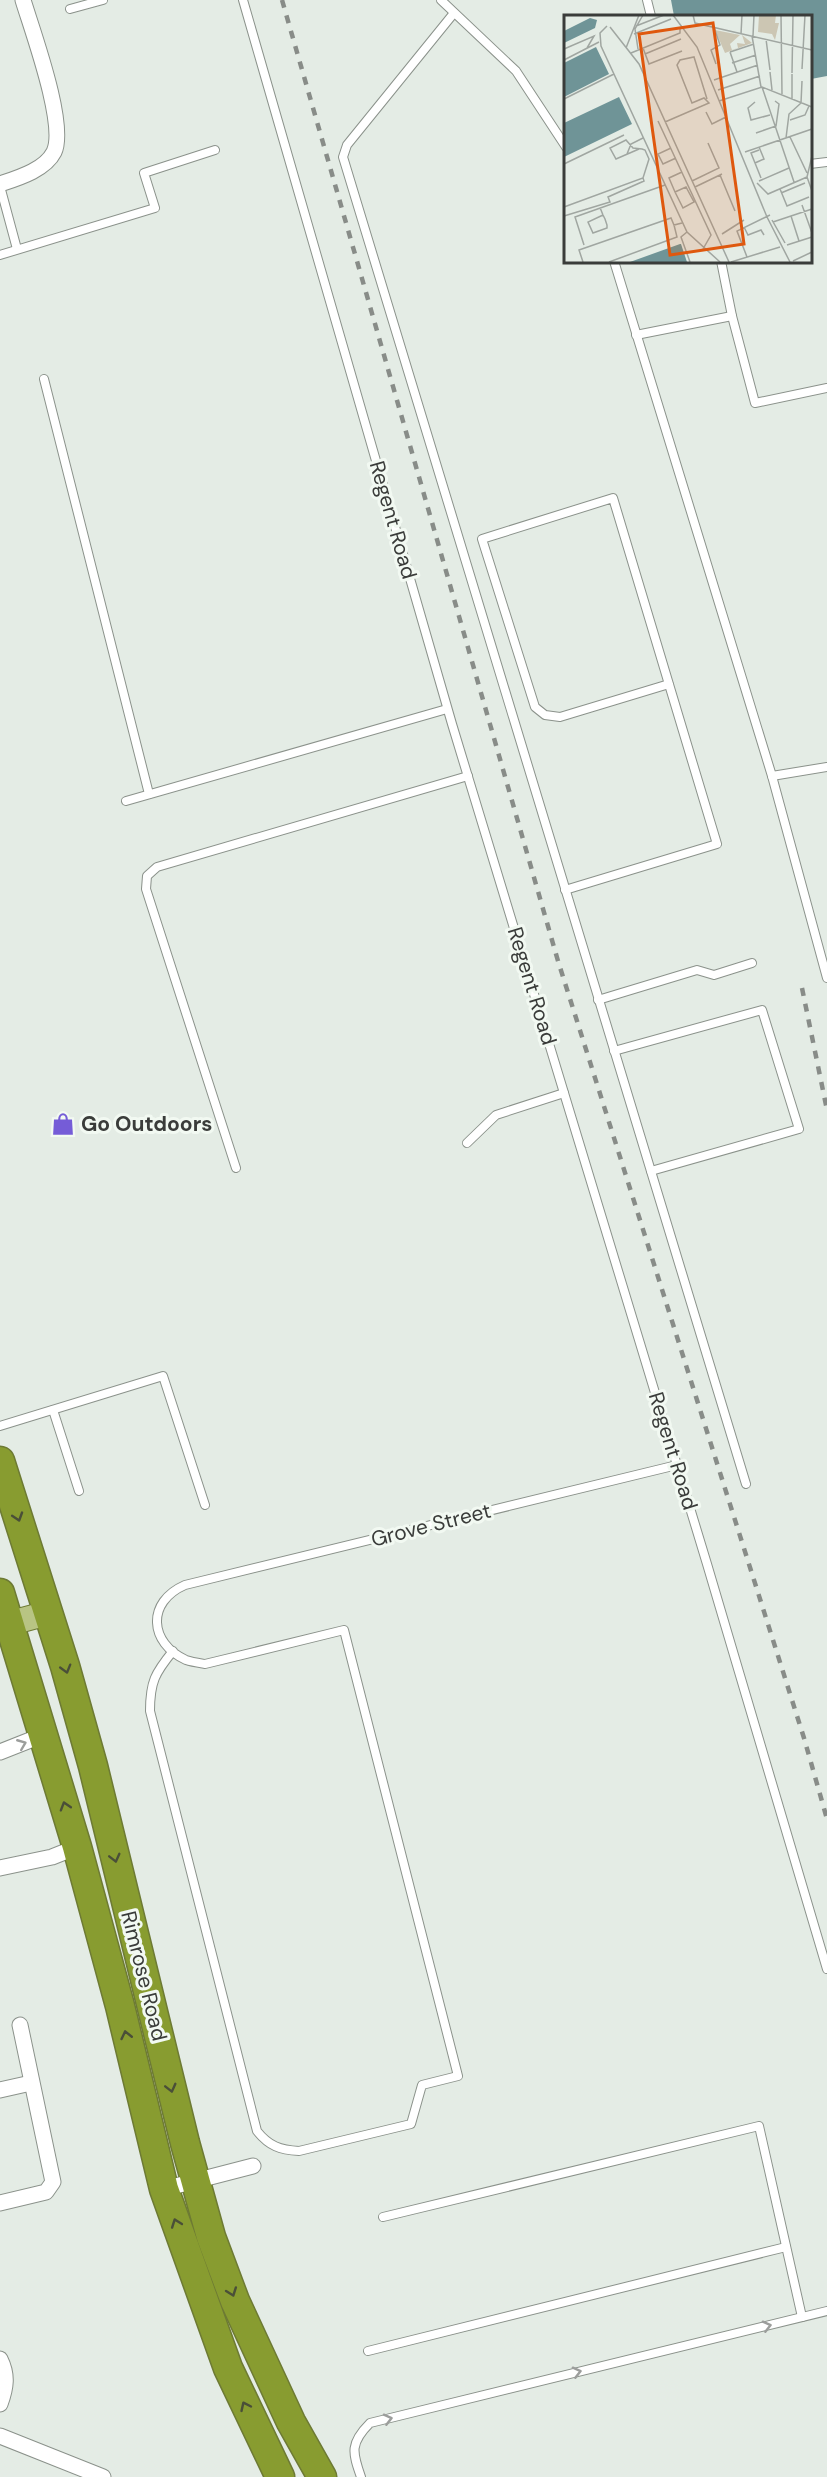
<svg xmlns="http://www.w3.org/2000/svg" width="827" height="2477" font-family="'DM Sans',sans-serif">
<rect width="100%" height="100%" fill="#e4ece5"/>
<!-- water -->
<path fill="#6f9497" d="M671,0H827V76L811,79L810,16H674Z"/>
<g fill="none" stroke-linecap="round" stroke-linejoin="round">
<!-- lane casing -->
<g stroke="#8b928b" stroke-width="10">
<g id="lane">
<path d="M243,0L452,724L707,1564L827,1969"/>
<path d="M441,0L516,71L566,147"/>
<path d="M647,0L651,16"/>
<path d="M70,9L103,0"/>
<path d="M454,13L347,145L343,157L746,1484"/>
<path d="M810,164L827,162"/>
<path d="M0,186L17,249"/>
<path d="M0,255L155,208L144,173L215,150"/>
<path d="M614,261L772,776L827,978"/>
<path d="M721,261L732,316"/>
<path d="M636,335L732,316L755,403L827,388"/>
<path d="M44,379L149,794"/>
<path d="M772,776L827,767"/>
<path d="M126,801L447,709"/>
<path d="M565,890L717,844L613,498L482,539L535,707L545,715L560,717L669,684"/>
<path d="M598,1000L697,970L714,975L752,963"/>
<path d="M614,1051L762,1010L799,1129L651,1171"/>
<path d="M467,1143L496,1115L564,1093"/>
<path d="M236,1168L146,889L147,876L157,867L468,776"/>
<path d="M53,1410L79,1491"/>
<path d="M0,1426L163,1376L205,1505"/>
<path d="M173,1651C155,1673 150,1682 150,1711L257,2131C269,2146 280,2150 299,2151L411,2124L422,2085L458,2076L344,1630L205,1664C199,1663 192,1662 186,1660C149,1643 146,1602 185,1585L677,1465"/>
<path d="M383,2217L759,2126L802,2317"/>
<path d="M368,2351L786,2247"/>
<path d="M361,2477C352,2452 350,2443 370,2423L827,2311"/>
</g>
</g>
<!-- street casing -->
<g stroke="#8b928b" stroke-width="17">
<g id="street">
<path d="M0,184C18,178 45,170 54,152C67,125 32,30 23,0"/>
<path d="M0,1752L43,1735"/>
<path d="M0,1868L52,1857L77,1847"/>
<path d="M0,2090L31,2083"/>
<path d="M164,2189L253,2166"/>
<path d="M0,2203L46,2192L53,2182L20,2025"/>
<path d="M0,2359C8,2375 6,2388 0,2404"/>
<path d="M0,2436L103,2477"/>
</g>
</g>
<!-- primary casing -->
<g stroke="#6d7a34" stroke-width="26">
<path id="primary" d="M0,1626L48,1613"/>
</g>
<!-- highway casing -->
<g stroke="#6d7a34" stroke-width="31">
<g id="highway">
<path d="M0,1461L65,1666L93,1766L185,2143L211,2237L235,2301L291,2422L322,2477"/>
<path d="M0,1593L77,1847L120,2006L164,2189L228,2368L280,2477"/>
</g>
</g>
<!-- lane -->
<use href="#lane" stroke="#fff" stroke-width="8"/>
<!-- street -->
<use href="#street" stroke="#fff" stroke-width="15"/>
<!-- primary -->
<use href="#primary" stroke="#b8c483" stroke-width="24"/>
<!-- highway -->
<use href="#highway" stroke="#889c30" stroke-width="28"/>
<!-- rail -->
<g stroke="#888c88" stroke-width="4.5" stroke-dasharray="8 8" stroke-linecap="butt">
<path d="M282,0L558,961L804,1738L827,1819"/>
<path d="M802,988L827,1110"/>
</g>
</g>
<!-- one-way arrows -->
<defs><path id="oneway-chevron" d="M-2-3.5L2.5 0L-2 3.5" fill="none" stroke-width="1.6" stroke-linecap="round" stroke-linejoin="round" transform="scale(1.5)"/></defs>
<g stroke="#4a4f38">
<use href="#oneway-chevron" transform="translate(18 1517) rotate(72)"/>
<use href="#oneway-chevron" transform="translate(66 1669) rotate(74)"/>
<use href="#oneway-chevron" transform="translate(65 1806) rotate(-107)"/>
<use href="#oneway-chevron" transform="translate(115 1858) rotate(76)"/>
<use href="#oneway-chevron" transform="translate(126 2035) rotate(-103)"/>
<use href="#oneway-chevron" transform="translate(171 2088) rotate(76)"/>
<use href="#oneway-chevron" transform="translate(176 2223) rotate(-110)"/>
<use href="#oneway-chevron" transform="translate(232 2292) rotate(70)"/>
<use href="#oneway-chevron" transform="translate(245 2406) rotate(-115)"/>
</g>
<g stroke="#9c9e9c">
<use href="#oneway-chevron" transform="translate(22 1744) rotate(-22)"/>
<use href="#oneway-chevron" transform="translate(767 2326) rotate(-14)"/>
<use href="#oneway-chevron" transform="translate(577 2372) rotate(-14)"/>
<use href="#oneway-chevron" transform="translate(388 2419) rotate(-14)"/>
</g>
<!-- icons -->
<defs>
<g id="shop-bare" transform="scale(1.8)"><path d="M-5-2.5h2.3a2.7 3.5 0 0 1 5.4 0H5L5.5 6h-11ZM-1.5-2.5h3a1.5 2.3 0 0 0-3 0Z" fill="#755cd7" stroke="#f2f9f2" stroke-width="2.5" paint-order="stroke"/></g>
</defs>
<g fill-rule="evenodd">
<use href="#shop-bare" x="63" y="1124"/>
</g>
<g text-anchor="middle" stroke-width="6" stroke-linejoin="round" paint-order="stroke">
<!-- street labels -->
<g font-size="21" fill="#3a3c3a" stroke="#f2f9f2">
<text transform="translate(393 520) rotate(74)" y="7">Regent Road</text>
<text transform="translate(532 986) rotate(73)" y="7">Regent Road</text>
<text transform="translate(673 1451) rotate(73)" y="7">Regent Road</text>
<text transform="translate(431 1525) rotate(-14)" y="7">Grove Street</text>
<text transform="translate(144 1976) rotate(76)" y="7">Rimrose Road</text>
</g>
<!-- poi labels -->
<g font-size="21" font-weight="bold" fill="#3a3c3a" stroke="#f2f9f2" text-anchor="start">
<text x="81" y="1131">Go Outdoors</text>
</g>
</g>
<!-- overview -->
<g transform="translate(564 15)">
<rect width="248" height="248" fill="#e4ece5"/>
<path d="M195,0H212L211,8H215L211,25L208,19L194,17ZM151,15L176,20L166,29L168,35L174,33L173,28L181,29L178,20L188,28L161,38Z" fill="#ccc6b3"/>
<path d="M26,3L33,5L31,13L0,28V16ZM32,32L45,59L0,82V48ZM55,82L68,109L0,142V108ZM117,229L123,247H66L116,229Z" fill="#6f9497"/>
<path fill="none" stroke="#a0a6a1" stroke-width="1.5" d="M109,0L133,32L203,202L226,247M129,0L131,8L248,35M217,0L218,79M43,11L36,18L37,31L123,217L156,247M72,11L100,0M46,12L75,49L165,247M150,12L156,30L147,35L152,49M70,19L107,4M177,19L178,0M188,21L197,72M189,21L190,0M202,24L206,55M62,33L75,0M79,33L85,49L118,36M0,34L30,21L23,33M74,34L71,14L79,0M166,37L190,29M166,37L173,57M67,38L116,18V12M81,39L117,24M0,45L35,27M168,48L192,40M238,54L241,0M206,57L208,75M228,58L229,0M228,59V84M150,65L194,50M198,72L230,167M154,75L196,61M0,84L50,59M155,86L198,72L248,92M191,87L184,93L187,105L206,100M142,97L148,109L162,102M226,105L241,100L245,91M94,106L147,220L139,234M101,107L145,88L140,83L128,88L113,50L116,45L130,42L143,84M192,118L212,111L215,89L211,86M226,122L243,158M222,123L225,99L237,88L238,66M195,132L200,144L191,148L197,163M107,133L94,139L99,149L112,143M181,137L248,114M63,139L67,129L79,123M248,141L243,162L248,176M191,148L187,138L195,135M0,149L60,120M156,160L171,196M128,166L155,153L144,128M195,166L225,153M193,168L204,179L243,162M131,172L158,159M216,174L223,191L245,182M111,177L122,172L130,187L119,193L111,177L105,163L118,157M217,178L241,168M238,190L248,218M0,192L79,163L85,144L81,135L78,134L69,133L62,125L46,133L52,144L75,134M36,193L37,195L39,200L41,204L43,210V213L29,218L24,207L39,200M0,201L46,187L44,182L80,166L79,163M227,201L235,226M208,205L221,228M209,207L248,194M180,212L184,220L197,215L200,220M123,217L117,222L126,247M158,219L180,205M20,230L11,202L101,170M223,230L248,222M183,242L173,216L206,200M229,246L248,237M19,247L15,235L107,203L110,210L118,208M45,247L113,222L110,210M167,247L216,232"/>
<path fill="#df580e" fill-opacity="0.15" stroke="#df580e" stroke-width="3" d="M149,8L180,229L106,240L75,19Z"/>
<rect width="248" height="248" fill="none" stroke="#3a3c3a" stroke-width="3"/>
</g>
</svg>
